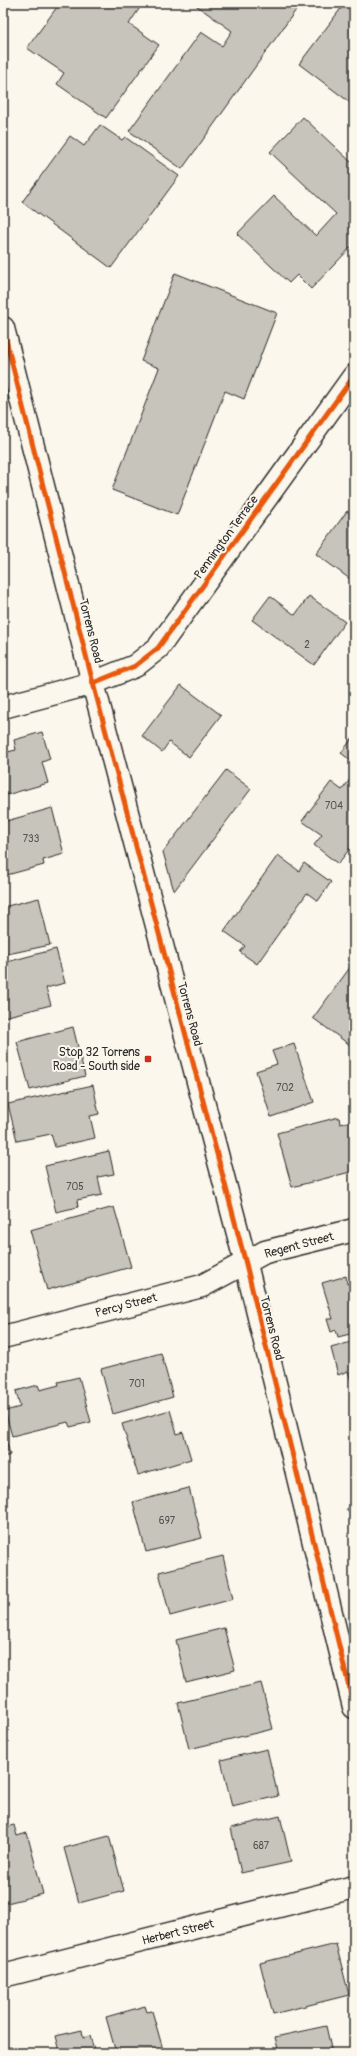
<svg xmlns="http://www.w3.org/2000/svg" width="357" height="2056" font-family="Pangolin,sans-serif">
<rect width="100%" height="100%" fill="#fbf7ec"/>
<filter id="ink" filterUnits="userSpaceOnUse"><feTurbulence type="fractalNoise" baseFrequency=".025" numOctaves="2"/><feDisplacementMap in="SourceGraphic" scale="8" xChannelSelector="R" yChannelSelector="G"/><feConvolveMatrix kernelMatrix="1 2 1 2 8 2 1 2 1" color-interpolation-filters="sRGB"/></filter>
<g filter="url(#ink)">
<!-- building -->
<g fill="#c7c4bc" stroke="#2b2b2b">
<path d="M60,3H143L129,24L159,45L106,118L57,84L64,73L27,48Z"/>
<path d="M193,3H301L182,169L129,131L201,32L222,46L232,31Z"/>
<path d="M345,3H354V104H352L299,64Z"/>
<path d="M303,117L351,162L354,158V244L311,289L297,275L289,283L237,234L274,196L316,236L336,214L270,152Z"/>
<path d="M100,125L122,140L125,137L179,176L111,268L22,202L70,136L84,146Z"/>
<path d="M175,273L277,313L244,399L225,391L177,515L112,490L159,368L141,361Z"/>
<path d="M347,511L354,516V582L316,554Z"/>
<path d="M270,596L295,615L309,596L345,622L314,665L252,620Z"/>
<path d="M181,685L221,715L189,757L169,742L162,752L142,736Z"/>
<path d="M42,732L50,759L42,762L48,783L3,796V753L16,750L14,740Z"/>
<path d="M354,736V763L341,753Z"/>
<path d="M226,770L251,789L174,891L163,852Z"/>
<path d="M354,774V843L338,864L314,845L322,835L302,821L331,782L342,790Z"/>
<path d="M52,808L64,854L43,860L44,865L3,876V822Z"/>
<path d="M278,855L299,871L304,863L331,882L318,901L307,893L257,964L240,952L245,946L224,931Z"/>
<path d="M39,898L50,945L3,955V907Z"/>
<path d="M56,949L65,983L46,988L51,1005L4,1017L3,963Z"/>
<path d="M354,962V1048L313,1018Z"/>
<path d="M73,1027L85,1076L30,1090L17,1042Z"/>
<path d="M294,1044L314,1102L271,1117L256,1071L277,1064L272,1051Z"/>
<path d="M93,1085L99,1114L90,1116L95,1138L55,1147L51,1134L17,1141L8,1104Z"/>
<path d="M339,1117L340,1124L354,1120V1171L292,1187L277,1133Z"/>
<path d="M109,1151L114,1174L98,1177L102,1195L77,1200L78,1207L56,1212L45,1166Z"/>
<path d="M114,1207L131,1267L47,1290L30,1230Z"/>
<path d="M346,1276L347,1284L354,1282V1333L338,1337L336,1330L331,1332L327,1319H333L322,1283Z"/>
<path d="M354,1341V1390L348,1371L338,1375L331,1348Z"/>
<path d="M161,1353L173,1397L113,1414L101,1369Z"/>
<path d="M79,1377L91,1422L70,1427L68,1422L12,1436L5,1411L20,1407L16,1391L38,1385L40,1390L59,1385L58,1382Z"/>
<path d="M170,1410L177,1434L183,1432L191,1459L138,1475L122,1424Z"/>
<path d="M3,1427L10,1455L3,1457Z"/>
<path d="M189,1488L202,1538L146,1552L133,1502Z"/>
<path d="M354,1501V1517L346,1510Z"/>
<path d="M223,1556L233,1599L170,1616L159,1572Z"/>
<path d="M224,1628L235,1670L186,1682L176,1640Z"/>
<path d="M261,1683L273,1729L189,1749L178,1703Z"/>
<path d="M267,1749L278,1796L232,1807L221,1760Z"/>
<path d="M280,1816L291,1862L241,1873L231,1828Z"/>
<path d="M14,1825L17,1836L27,1833L43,1894L3,1904V1828Z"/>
<path d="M109,1836L124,1891L79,1903L64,1848Z"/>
<path d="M336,1944L349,1995L273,2014L260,1963Z"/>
<path d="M145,2006L147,2012L152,2011L164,2053H116L106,2017Z"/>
<path d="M326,2026L332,2053H279L275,2037Z"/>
<path d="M82,2030L83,2038L90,2036L95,2053H53L60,2051L56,2036Z"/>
<path d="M11,2047L12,2053H3V2049Z"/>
</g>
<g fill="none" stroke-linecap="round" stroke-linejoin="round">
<!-- minor casing -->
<g stroke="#2b2b2b" stroke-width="25">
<g id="minor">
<path d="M3,328L93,683L246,1264L354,1707"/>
<path d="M3,707L93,683L135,666L158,648L354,376"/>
<path d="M3,1337L202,1286L265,1252L354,1230"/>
<path d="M3,1976L354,1887"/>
</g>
</g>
<!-- minor -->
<use href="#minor" stroke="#fbf7ec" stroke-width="22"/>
<!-- cycleway casing -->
<g stroke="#fbf7ec" stroke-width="8">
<g id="cycleway">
<path d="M3,328L93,683L246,1264L354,1707"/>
<path d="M93,683L135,666L158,648L354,376"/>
</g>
</g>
<!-- cycleway -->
<use href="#cycleway" stroke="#e8590c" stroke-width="5"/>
</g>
</g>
<!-- markers -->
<rect fill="#c8321e" stroke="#fbf7ec" stroke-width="1.5" x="144" y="1055" width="8" height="8" rx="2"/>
<g text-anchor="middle" stroke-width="4" stroke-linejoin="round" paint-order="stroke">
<!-- number labels -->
<g font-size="10" fill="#52514f">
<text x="307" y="648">2</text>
<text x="334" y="809">704</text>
<text x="31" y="842">733</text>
<text x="285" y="1091">702</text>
<text x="75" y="1190">705</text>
<text x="137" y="1387">701</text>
<text x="167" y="1524">697</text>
<text x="261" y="1849">687</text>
</g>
<!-- street labels -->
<g font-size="12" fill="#2b2b2b" stroke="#fbf7ec">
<text transform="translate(226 537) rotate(-54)" y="4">Pennington Terrace</text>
<text transform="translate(91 631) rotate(76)" y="4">Torrens Road</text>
<text transform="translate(190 1014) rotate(75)" y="4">Torrens Road</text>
<text transform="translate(299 1245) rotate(-15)" y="4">Regent Street</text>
<text transform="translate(126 1305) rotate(-15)" y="4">Percy Street</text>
<text transform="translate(272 1328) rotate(76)" y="4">Torrens Road</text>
<text transform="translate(178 1932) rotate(-14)" y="4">Herbert Street</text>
</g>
<!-- poi labels -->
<g font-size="12" fill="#2b2b2b" stroke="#fbf7ec" text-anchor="end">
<text x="140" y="1056">Stop 32 Torrens<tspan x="140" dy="14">Road - South side</tspan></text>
</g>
</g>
<!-- margin -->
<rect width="357" height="2056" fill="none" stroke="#fbf7ec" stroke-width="16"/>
<rect x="8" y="8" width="341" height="2040" fill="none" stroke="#2b2b2b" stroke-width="1.5" filter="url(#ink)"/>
</svg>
